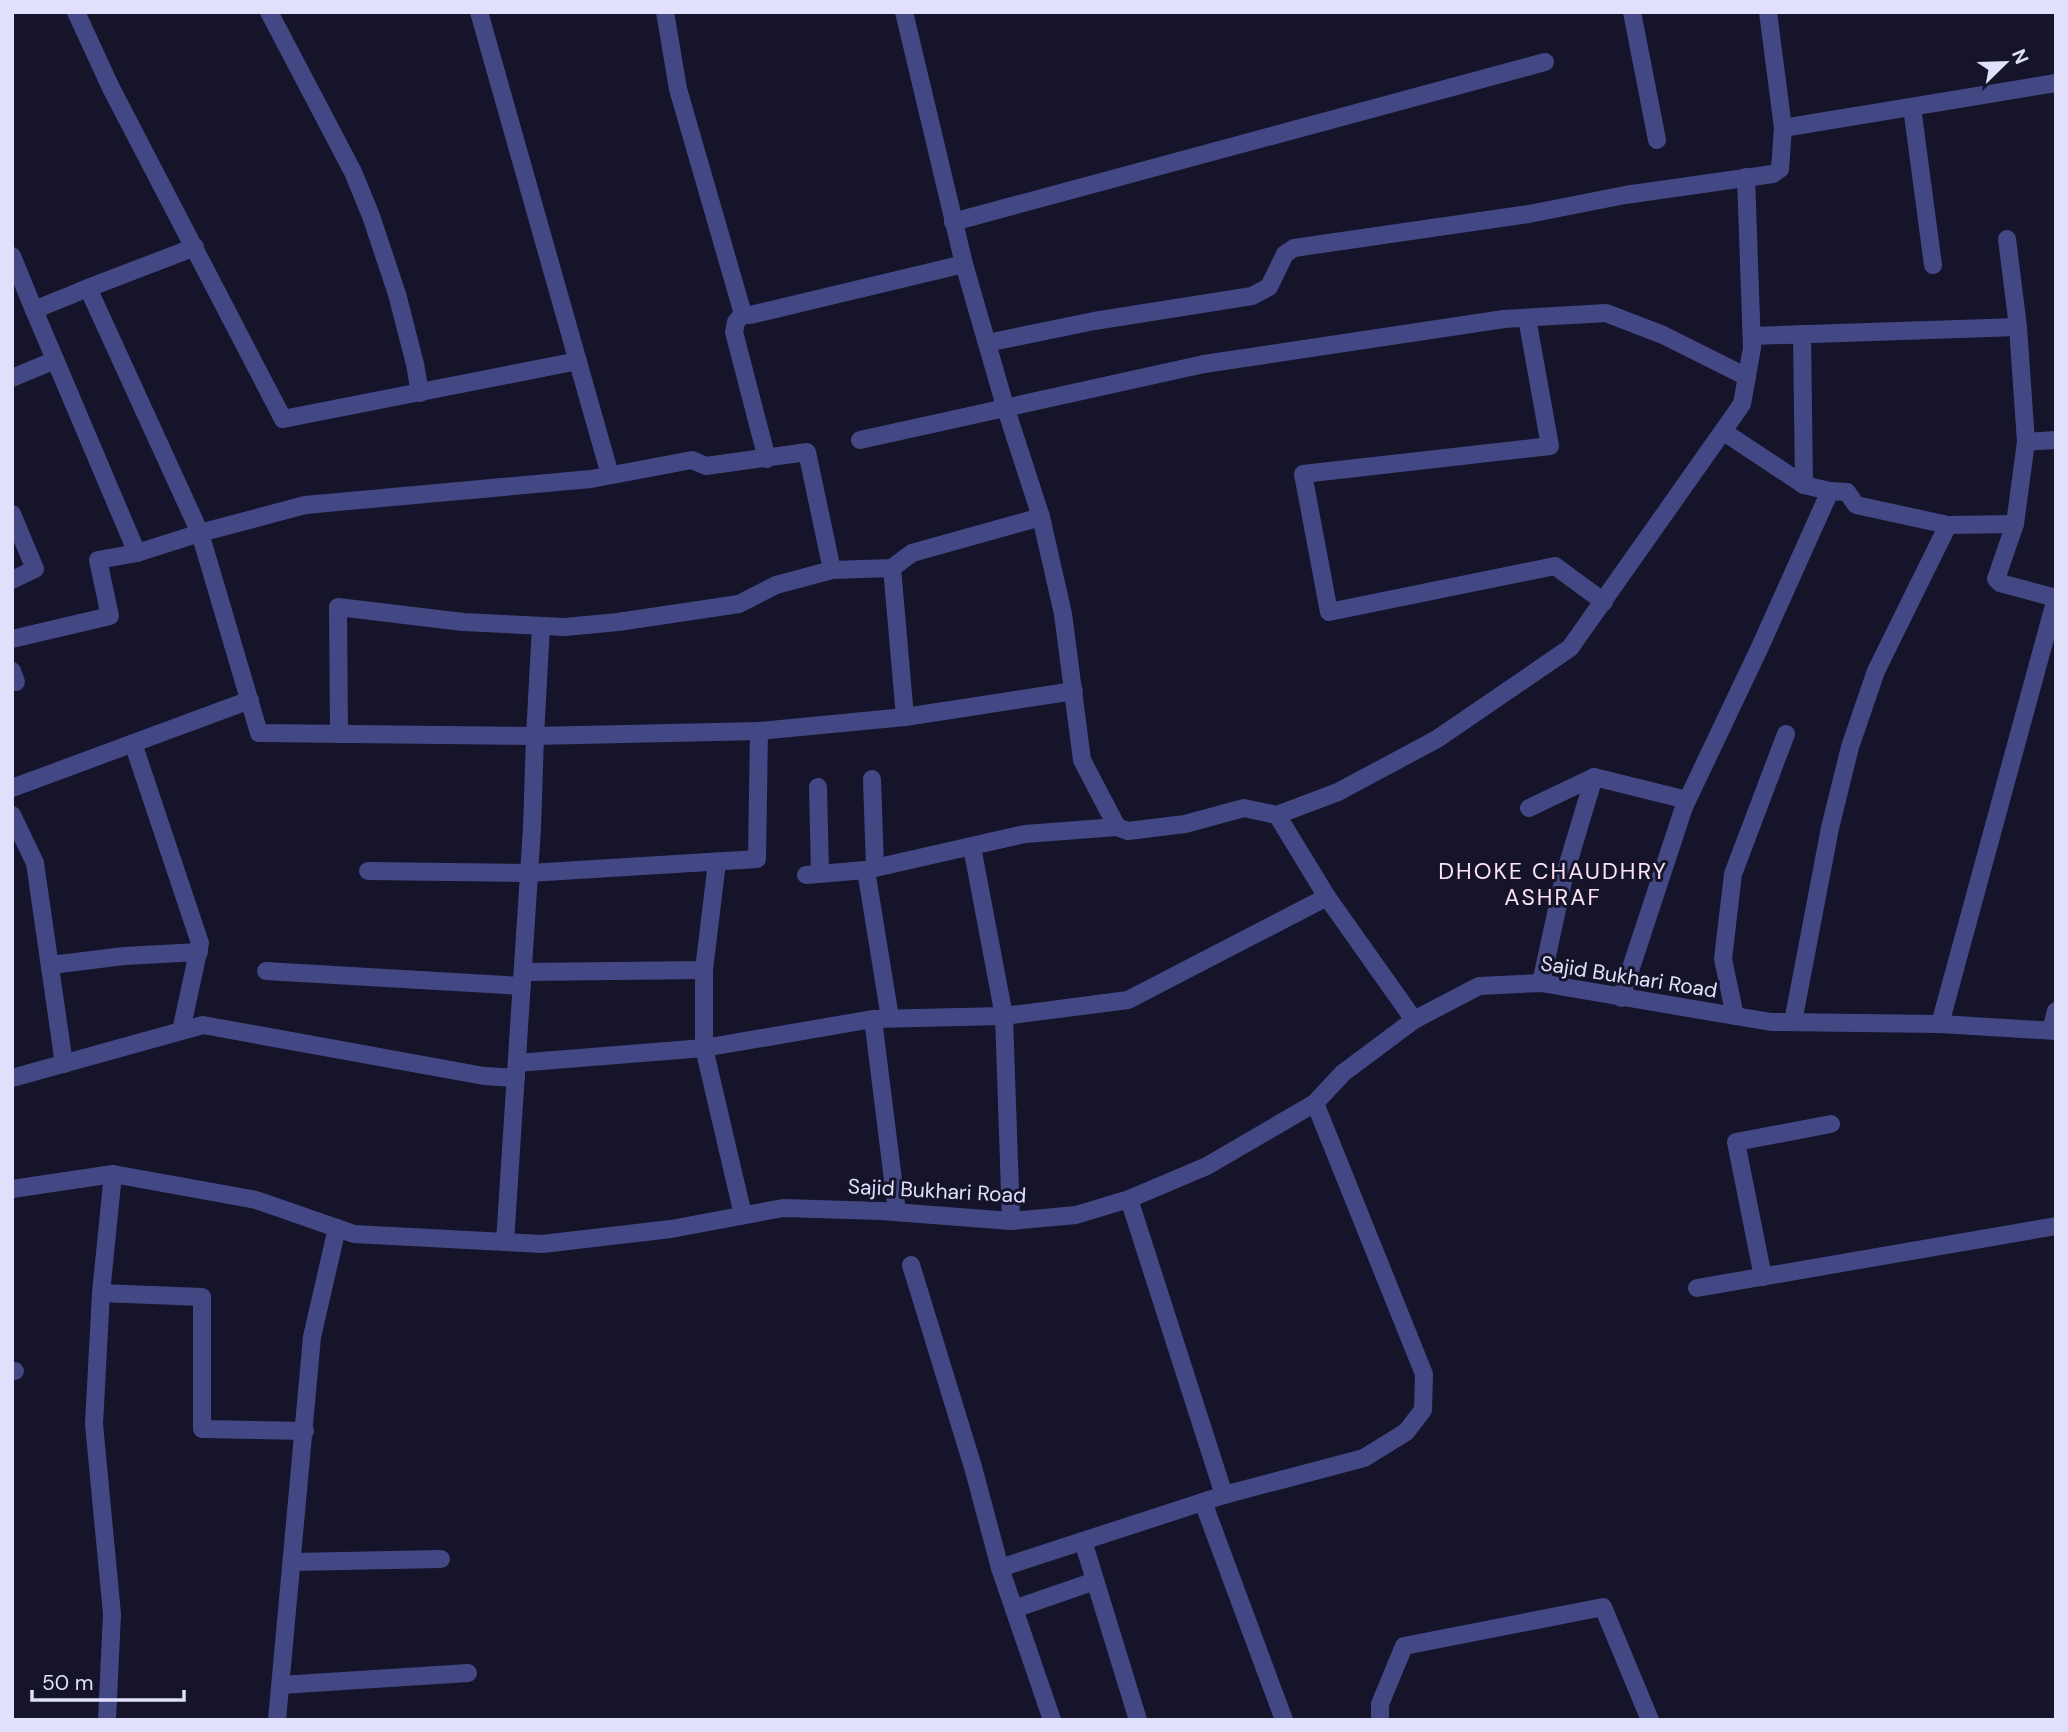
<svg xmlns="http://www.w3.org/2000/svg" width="2068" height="1732" font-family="'DM Sans',sans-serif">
<rect width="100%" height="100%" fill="#15142b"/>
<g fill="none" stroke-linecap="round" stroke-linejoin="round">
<!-- minor -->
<g stroke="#434885" stroke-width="18">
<path d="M76,12L111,88L283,419L578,361"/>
<path d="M269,12L353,172L371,216L397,294L415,364L420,393"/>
<path d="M479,12L610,475"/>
<path d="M665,12L678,89L743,314L750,315L964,264"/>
<path d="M904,12L964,264L1005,406L1041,517L1063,614L1082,760L1117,827L1128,831L1185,824L1244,808L1277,815L1327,897L1414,1020"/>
<path d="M1632,12L1657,140"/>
<path d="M1912,107L1933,265"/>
<path d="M1783,128L2056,83"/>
<path d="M953,222L1545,62"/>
<path d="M2007,239L2018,327L2026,442L2015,524L1996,579L2000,583L2056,598"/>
<path d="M12,256L34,310"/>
<path d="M88,288L195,247"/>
<path d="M743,314L736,322L734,332L767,459"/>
<path d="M1527,318L1550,446L1303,474L1329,612L1555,566L1604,602"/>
<path d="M1802,334L1804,485"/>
<path d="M1752,336L2018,327"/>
<path d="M987,343L1094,321L1252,296L1269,287L1285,254L1294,248L1529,214L1625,195L1773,174L1780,169L1783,128L1768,12"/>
<path d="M12,378L55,360"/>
<path d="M1724,432L1804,485L1830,491L1847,492L1856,505L1948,525L2015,524"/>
<path d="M860,440L1204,364L1504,319L1606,313L1663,335L1747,377"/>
<path d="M2026,442L2056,440"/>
<path d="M12,514L35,569L12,580"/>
<path d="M892,568L905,717"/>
<path d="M541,626L535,736L759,731L905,717L1074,691"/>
<path d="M12,639L110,616L98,560L137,553"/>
<path d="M12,671L16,682"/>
<path d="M339,734L338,607L463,622L565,627L618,622L739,604L776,585L832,570L892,568L912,553L1041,517"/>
<path d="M133,743L200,943L181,1031"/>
<path d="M872,779L875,868"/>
<path d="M818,787L820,874"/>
<path d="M12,788L250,700"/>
<path d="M1529,808L1594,777L1687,800"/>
<path d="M12,815L35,863L64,1064"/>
<path d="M1277,815L1338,792L1437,739L1570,648L1742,404L1752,348L1746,177"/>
<path d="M972,847L1004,1016L1011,1221"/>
<path d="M717,862L704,970V1048L743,1215"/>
<path d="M866,870L890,1018"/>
<path d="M368,871L529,873L757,859L759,731"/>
<path d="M806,875L866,870L1025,834L1117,827"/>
<path d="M51,965L124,956L199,952"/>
<path d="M266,971L522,986"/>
<path d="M523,972L704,970"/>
<path d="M1541,983L1564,877L1594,777"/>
<path d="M1621,998L1684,807L1760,647L1830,491"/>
<path d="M1735,1016L1723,959L1733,874L1786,734"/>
<path d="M873,1019L1004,1016L1128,1000L1327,897"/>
<path d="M1793,1022L1830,828L1850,747L1876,671L1948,525"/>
<path d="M1940,1024L2056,598"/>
<path d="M2051,1030L2056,1011"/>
<path d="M517,1063L704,1048L873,1019L897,1212"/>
<path d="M12,1078L203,1025L484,1076L516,1078"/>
<path d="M12,1189L113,1174L256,1200L354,1234L542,1244L671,1229L783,1208L881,1211L1011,1221L1076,1215L1129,1199L1207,1166L1315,1103L1343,1073L1414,1020L1479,986L1541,983L1771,1022L1940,1024L2056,1031"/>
<path d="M1129,1199L1224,1495"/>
<path d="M505,1242L532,828L535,736L259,733L200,533L88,288L34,310L137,553L200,533L305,505L591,479L692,460L706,466L807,452L832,570"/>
<path d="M911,1265L973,1467L1000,1568L1052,1720"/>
<path d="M1763,1277L1736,1142L1831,1124"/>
<path d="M1697,1288L2056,1226"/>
<path d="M101,1293L202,1297V1429L305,1431"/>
<path d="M12,1371H15"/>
<path d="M1203,1502L1284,1720"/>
<path d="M1083,1541L1138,1720"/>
<path d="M293,1562L441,1559"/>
<path d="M1000,1568L1224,1495L1364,1458L1406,1432L1423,1410L1424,1374L1315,1103"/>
<path d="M1014,1609L1095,1581"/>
<path d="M281,1685L468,1673"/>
<path d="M107,1720L112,1614L94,1424L101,1293L113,1174"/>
<path d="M277,1720L312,1337L337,1228"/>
<path d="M1380,1720V1704L1404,1646L1603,1607L1650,1720"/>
</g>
</g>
<g text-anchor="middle" stroke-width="6" stroke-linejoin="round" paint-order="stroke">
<!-- street labels -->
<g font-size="21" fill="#e0e0fc" stroke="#15142b">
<text transform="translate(1629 977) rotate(9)" y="7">Sajid Bukhari Road</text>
<text transform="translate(937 1191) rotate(3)" y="7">Sajid Bukhari Road</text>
</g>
<!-- neighbourhood labels -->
<g font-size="23" letter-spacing="2" fill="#fce2f6" stroke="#15142b">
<text x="1553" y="879">DHOKE CHAUDHRY<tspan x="1553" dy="26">ASHRAF</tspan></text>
</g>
</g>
<!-- border -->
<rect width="2068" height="1732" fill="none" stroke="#e0e0fc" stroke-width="28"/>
<!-- north arrow -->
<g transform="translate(2005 63) rotate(67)" stroke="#15142b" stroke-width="5" paint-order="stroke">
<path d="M0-5L12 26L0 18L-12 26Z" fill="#e0e0fc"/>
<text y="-10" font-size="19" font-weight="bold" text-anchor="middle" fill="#e0e0fc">N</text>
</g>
<!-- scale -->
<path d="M32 1690v10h152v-10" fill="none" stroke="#e0e0fc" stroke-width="3.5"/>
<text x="42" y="1690" font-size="21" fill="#e0e0fc" stroke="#15142b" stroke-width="5" paint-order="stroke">50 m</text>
</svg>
